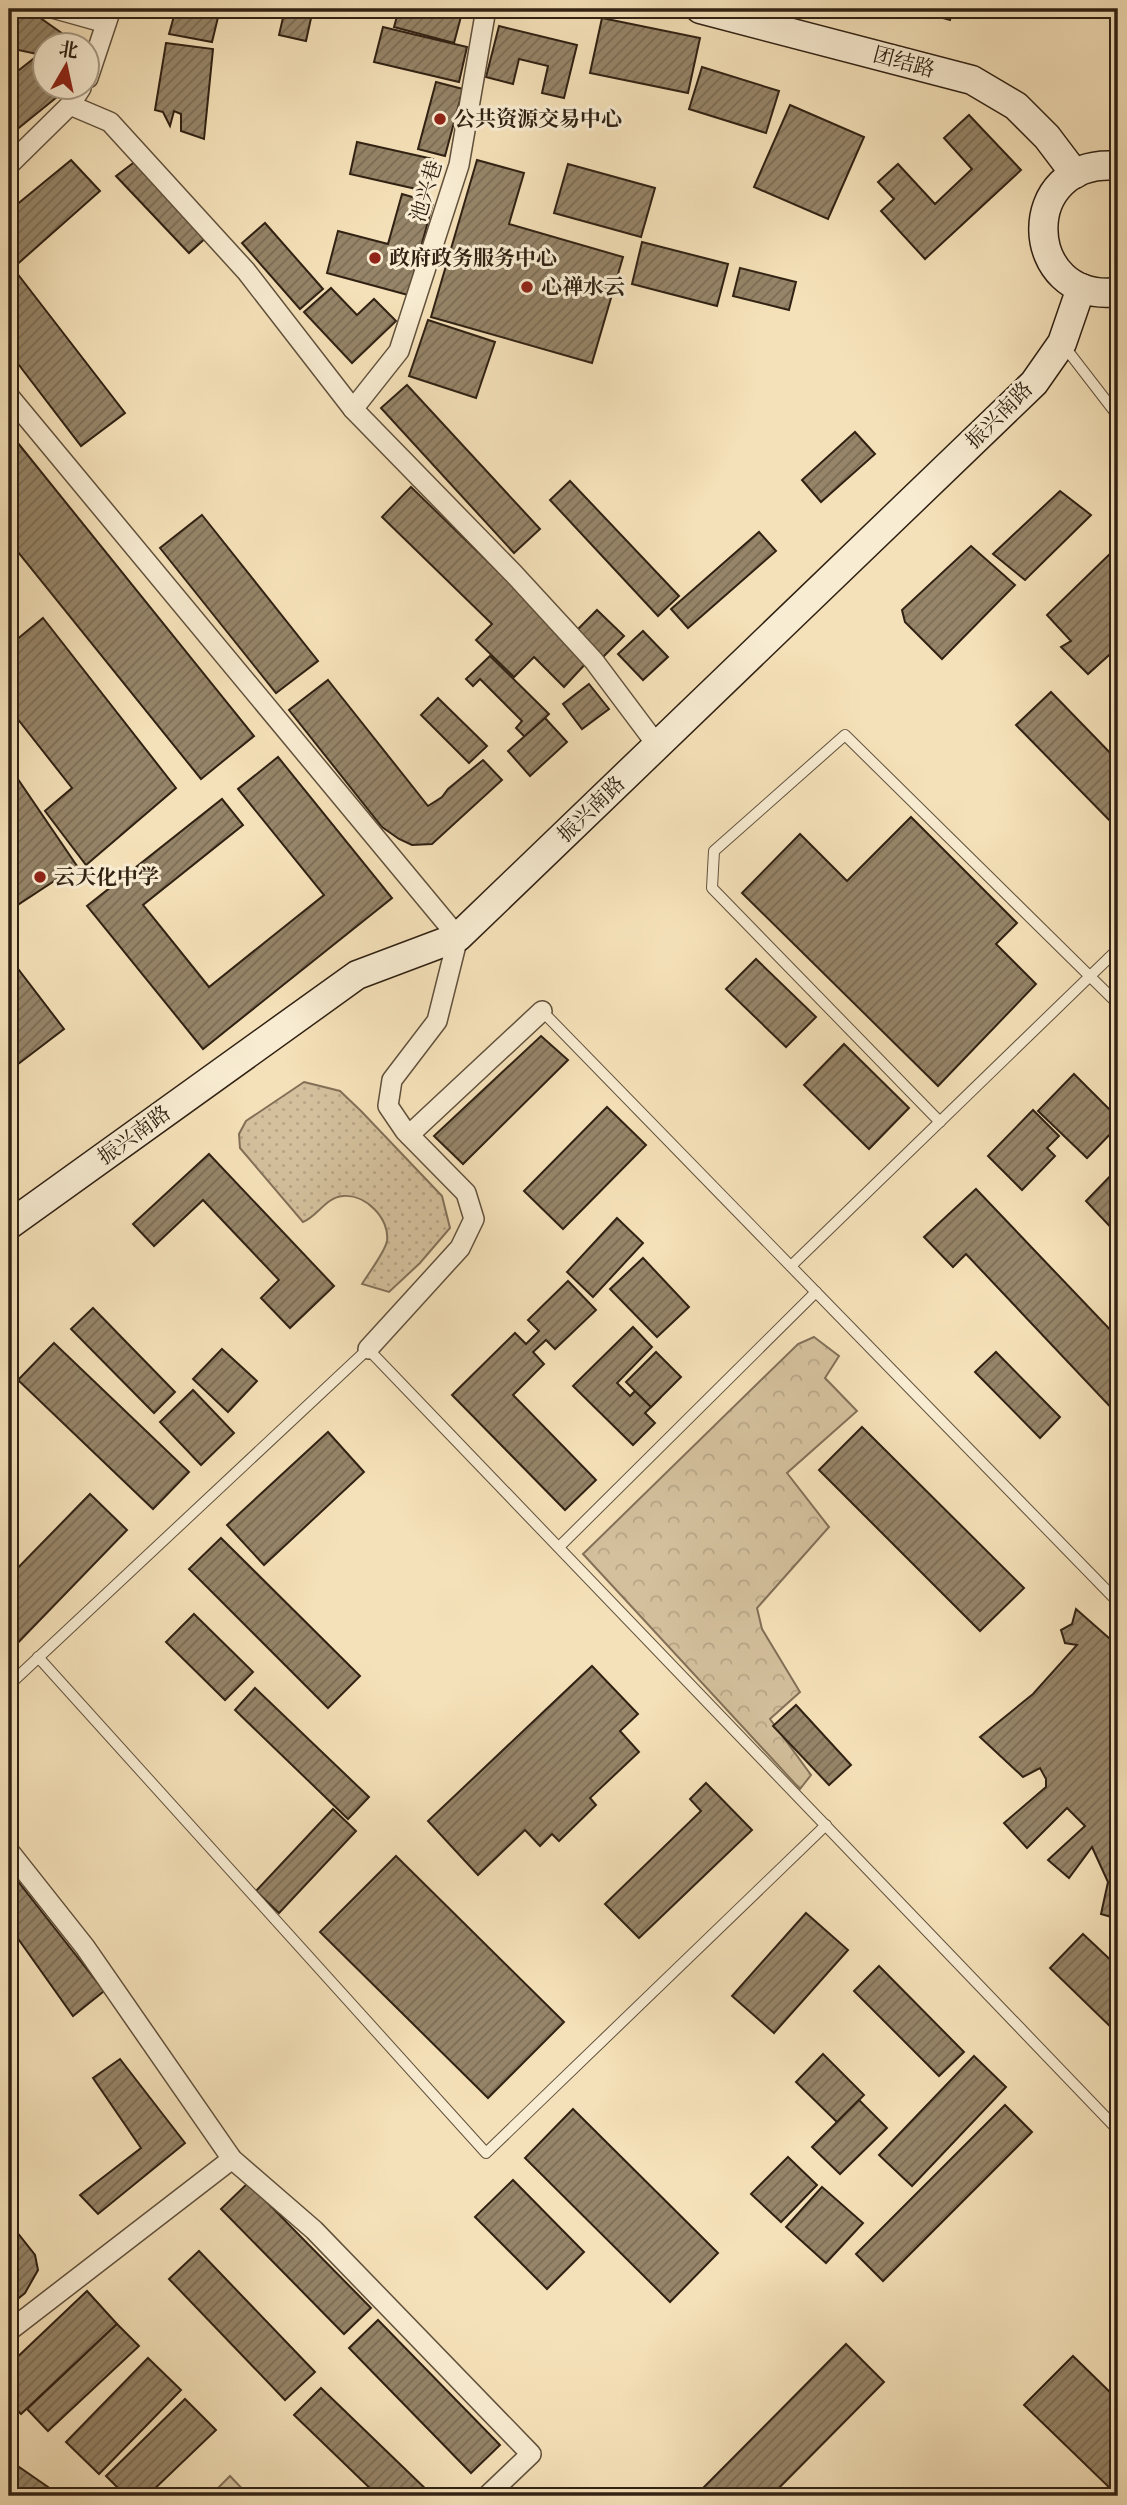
<svg xmlns="http://www.w3.org/2000/svg" width="1127" height="2505" font-family="'Old Standard TT','Noto Serif SC',serif">
<defs>
<pattern id="grass-dots" width="8" height="8" patternUnits="userSpaceOnUse" patternTransform="scale(1.75)"><rect width="8" height="8" fill="#d4c09d"/><path d="M2 2h.1M6 6h.1" fill="none" stroke="#b6a586" stroke-width="1.8" stroke-linecap="round"/></pattern>
<pattern id="forest-crowns" width="20" height="18" patternUnits="userSpaceOnUse" patternTransform="scale(1.75)"><rect width="20" height="18" fill="#d4c09d"/><path d="M2 6a3 3 0 1 1 6 0M12 15a3 3 0 1 1 6 0" fill="none" stroke="#b6a586"/></pattern>
<pattern id="building-hatch" width="6" height="6" patternUnits="userSpaceOnUse" patternTransform="scale(1.75)"><rect width="6" height="6" fill="#968569"/><path d="M-1 1l2-2M0 6l6-6M5 7l2-2" fill="none" stroke="#7b6c55"/></pattern>
</defs>
<rect width="100%" height="100%" fill="#f5e1b9"/>
<filter id="stains"><feTurbulence type="fractalNoise" baseFrequency=".00286" numOctaves="4"/><feColorMatrix values="0 0 0 0 .2 0 0 0 0 .09 0 0 0 0 .02 0 0 0 .5 -.17"/></filter>
<radialGradient id="worn" r=".72"><stop offset=".6" stop-color="#630" stop-opacity="0"/><stop offset="1" stop-color="#630" stop-opacity=".3"/></radialGradient>
<!-- grass -->
<path fill="url(#grass-dots)" stroke="#827058" stroke-width="2" d="M304,1082L340,1091L361,1111L442,1196L450,1228L420,1263L389,1292L362,1284C368,1274 385,1252 387,1241C390,1219 366,1194 343,1196C326,1197 317,1217 303,1222L240,1148L239,1134L246,1121Z"/>
<!-- forest -->
<path fill="url(#forest-crowns)" stroke="#827058" stroke-width="2" d="M814,1337L839,1356L825,1378L857,1411L787,1473L829,1527L757,1608L762,1629L800,1692L770,1719L811,1775L800,1789L583,1554L798,1344Z"/>
<!-- pitch -->
<path fill="#d4c09d" stroke="#827058" stroke-width="2" d="M230,2476L249,2496H210Z"/>
<!-- building -->
<g fill="url(#building-hatch)" stroke="#302113" stroke-width="2">
<path d="M9,9L29,10L80,46H46V56L9,48Z"/>
<path d="M176,9H220L212,42L169,34Z"/>
<path d="M285,9H313L306,41L279,35Z"/>
<path d="M399,9H463L454,43L394,27Z"/>
<path d="M911,9H953L950,20Z"/>
<path d="M602,18L700,38L688,93L590,73Z"/>
<path d="M499,26L577,45L564,98L542,93L548,66L519,59L513,84L486,77Z"/>
<path d="M383,27L467,47L459,82L374,62Z"/>
<path d="M166,43L213,49L204,139L181,131V114L174,111L170,126L163,112L155,110Z"/>
<path d="M42,52L46,54V88H68L9,136V78Z"/>
<path d="M702,67L779,91L766,133L689,109Z"/>
<path d="M436,82L463,89L445,156L418,149Z"/>
<path d="M790,105L864,137L828,219L754,187Z"/>
<path d="M969,115L1021,170L925,259L881,211L894,199L878,182L898,164L935,204L972,169L944,138Z"/>
<path d="M357,142L433,159L425,191L350,174Z"/>
<path d="M71,160L100,191L13,268L125,413L81,446L9,352V211Z"/>
<path d="M137,160L208,236L189,253L116,176Z"/>
<path d="M477,160L524,173L509,224L623,257L592,363L431,317Z"/>
<path d="M568,164L655,188L641,237L554,213Z"/>
<path d="M402,194L433,203L408,295L327,273L338,231L388,244Z"/>
<path d="M265,223L323,289L300,309L242,243Z"/>
<path d="M642,242L728,264L717,306L632,284Z"/>
<path d="M740,268L796,282L789,310L733,296Z"/>
<path d="M331,288L357,315L374,299L396,321L352,363L304,312Z"/>
<path d="M428,320L495,342L476,398L409,376Z"/>
<path d="M407,385L540,529L514,553L381,408Z"/>
<path d="M9,432L254,736L201,779L9,541Z"/>
<path d="M855,432L875,454L821,502L802,480Z"/>
<path d="M570,481L679,596L658,616L550,500Z"/>
<path d="M411,487L589,660L564,687L534,657L514,677L476,640L492,624L382,517Z"/>
<path d="M1060,491L1091,515L1025,580L993,554Z"/>
<path d="M202,515L318,661L276,693L160,548Z"/>
<path d="M759,532L776,551L688,628L671,609Z"/>
<path d="M971,546L1015,585L942,659L905,622L902,610Z"/>
<path d="M1116,548L1118,549V647L1088,674L1061,647L1071,641L1047,615Z"/>
<path d="M597,610L624,636L599,661L572,635Z"/>
<path d="M43,618L176,788L86,865L45,811L72,788L9,708V646Z"/>
<path d="M643,631L668,657L643,680L618,654Z"/>
<path d="M490,656L549,714L525,737L516,728L522,721L480,679L473,686L466,679Z"/>
<path d="M328,680L428,806L442,797L448,789L483,760L502,780L432,844L412,845L399,839L382,827L289,710Z"/>
<path d="M589,684L609,709L582,729L563,704Z"/>
<path d="M1051,692L1118,761V829L1016,725Z"/>
<path d="M438,698L487,746L469,763L421,715Z"/>
<path d="M545,718L567,742L530,776L508,751Z"/>
<path d="M278,757L392,898L203,1049L87,906L222,799L243,825L143,905L209,987L324,895L238,789Z"/>
<path d="M9,766L77,866L16,906L9,895Z"/>
<path d="M911,817L1017,923L996,944L1036,984L938,1086L742,893L800,834L847,881Z"/>
<path d="M9,957L64,1029L9,1071Z"/>
<path d="M756,959L816,1017L786,1047L726,989Z"/>
<path d="M541,1036L568,1060L463,1164L434,1136Z"/>
<path d="M844,1044L909,1108L869,1149L804,1085Z"/>
<path d="M1074,1074L1118,1118V1126L1087,1158L1038,1111Z"/>
<path d="M607,1107L646,1145L563,1229L524,1191Z"/>
<path d="M1033,1110L1059,1136L1047,1148L1055,1156L1022,1190L988,1156Z"/>
<path d="M209,1154L334,1286L290,1328L261,1298L279,1280L203,1200L154,1246L133,1224Z"/>
<path d="M1118,1168V1235L1086,1201Z"/>
<path d="M976,1189L1118,1338V1415L966,1254L953,1267L924,1237Z"/>
<path d="M617,1218L643,1243L593,1297L567,1272Z"/>
<path d="M643,1258L689,1307L657,1337L610,1289Z"/>
<path d="M568,1281L596,1310L555,1349L546,1340L533,1352L544,1364L513,1395L596,1480L565,1510L452,1395L515,1333L526,1344L539,1331L528,1320Z"/>
<path d="M93,1308L175,1392L154,1413L71,1329Z"/>
<path d="M633,1327L652,1347L617,1383L630,1396L644,1382L660,1398L645,1413L655,1423L633,1445L573,1386Z"/>
<path d="M54,1343L189,1472L153,1509L18,1380Z"/>
<path d="M222,1349L257,1381L228,1412L193,1379Z"/>
<path d="M656,1352L681,1377L651,1407L626,1382Z"/>
<path d="M996,1352L1060,1417L1040,1438L975,1372Z"/>
<path d="M193,1390L234,1433L201,1465L160,1422Z"/>
<path d="M862,1427L1024,1588L980,1631L819,1470Z"/>
<path d="M328,1432L364,1472L264,1565L227,1525Z"/>
<path d="M90,1494L127,1530L9,1652V1577Z"/>
<path d="M221,1538L360,1676L328,1708L189,1569Z"/>
<path d="M1076,1609L1118,1646V1919L1101,1914L1108,1882L1092,1847L1069,1878L1048,1860L1085,1826L1067,1808L1027,1848L1004,1823L1046,1787V1779L1040,1768L1023,1777L980,1737L1033,1694L1077,1645L1065,1643L1061,1630L1072,1624Z"/>
<path d="M194,1614L253,1672L225,1700L166,1642Z"/>
<path d="M592,1666L638,1714L620,1731L639,1752L590,1798L596,1805L559,1841L552,1834L540,1846L525,1830L478,1875L428,1821Z"/>
<path d="M255,1688L369,1797L348,1819L235,1710Z"/>
<path d="M796,1705L851,1765L829,1785L773,1726Z"/>
<path d="M706,1783L752,1830L639,1938L605,1904L701,1811L690,1799Z"/>
<path d="M333,1809L356,1831L279,1913L256,1891Z"/>
<path d="M396,1856L564,2022L488,2098L320,1932Z"/>
<path d="M9,1870L104,1991L73,2016L9,1926Z"/>
<path d="M806,1913L848,1950L774,2033L732,1996Z"/>
<path d="M1083,1934L1118,1967V2034L1050,1968Z"/>
<path d="M879,1966L964,2052L939,2076L854,1991Z"/>
<path d="M823,2054L864,2095L837,2122L796,2082Z"/>
<path d="M974,2056L1006,2087L912,2186L879,2155Z"/>
<path d="M120,2059L185,2143L98,2214L80,2195L141,2148L93,2078Z"/>
<path d="M859,2100L887,2128L840,2174L812,2147Z"/>
<path d="M1005,2105L1032,2132L883,2281L856,2254Z"/>
<path d="M573,2109L718,2253L670,2302L525,2158Z"/>
<path d="M788,2157L817,2185L781,2222L751,2194Z"/>
<path d="M513,2180L584,2252L547,2289L475,2217Z"/>
<path d="M248,2183L371,2308L344,2334L221,2209Z"/>
<path d="M822,2187L863,2223L826,2263L786,2227Z"/>
<path d="M9,2222L35,2255L38,2270L25,2293L9,2306Z"/>
<path d="M199,2251L315,2372L285,2400L169,2279Z"/>
<path d="M87,2291L117,2324L21,2414L9,2401V2365Z"/>
<path d="M378,2320L500,2445L471,2473L349,2348Z"/>
<path d="M117,2324L139,2346L48,2431L27,2409Z"/>
<path d="M846,2344L884,2382L771,2496H713L704,2487Z"/>
<path d="M1073,2356L1118,2400V2496L1024,2405Z"/>
<path d="M148,2358L181,2390L99,2474L66,2442Z"/>
<path d="M321,2388L433,2496H378L294,2415Z"/>
<path d="M185,2399L216,2430L147,2496H126L106,2476Z"/>
<path d="M9,2460L61,2496H9Z"/>
</g>
<g fill="none" stroke-linecap="round" stroke-linejoin="round">
<!-- lane casing -->
<g stroke="#61513c" stroke-width="12">
<g id="lane">
<path d="M1064,346L1118,416"/>
<path d="M542,1011L1118,1602"/>
<path d="M940,1122L712,888L714,851L845,735L1118,1004"/>
<path d="M791,1266L1118,949"/>
<path d="M559,1547L816,1292"/>
<path d="M38,1657L486,2153L826,1825"/>
<path d="M9,1685L368,1349L1118,2130"/>
</g>
</g>
<!-- street casing -->
<g stroke="#61513c" stroke-width="22">
<g id="street">
<path d="M56,9L106,23"/>
<path d="M88,78L111,9"/>
<path d="M70,105L110,122L246,271L353,409L513,573L594,661L657,745"/>
<path d="M9,165L70,105L81,88"/>
<path d="M9,396L458,937L437,1021L392,1080L388,1106L405,1131L466,1193L474,1219L460,1248L368,1349"/>
<path d="M353,409L399,351L459,165L486,9"/>
<path d="M409,1135L542,1011"/>
<path d="M9,1851L85,1947L232,2159L314,2230L531,2454L487,2496"/>
<path d="M9,2331L232,2159"/>
</g>
</g>
<!-- secondary casing -->
<g stroke="#302113" stroke-width="31">
<g id="secondary">
<path d="M700,9L972,80L1016,106L1047,137L1075,174"/>
<path d="M1118,166C1016,157 1021,304 1118,292"/>
<path d="M9,1225L357,975L458,937L1034,383L1062,343L1081,288"/>
</g>
</g>
<!-- lane -->
<use href="#lane" stroke="#f8ecd2" stroke-width="10"/>
<!-- street -->
<use href="#street" stroke="#f8ecd2" stroke-width="19"/>
<!-- secondary -->
<use href="#secondary" stroke="#f8ecd2" stroke-width="28"/>
</g>
<!-- markers -->
<g fill="#8f2418" stroke="#f8ecd2" stroke-width="2.5">
<circle cx="440" cy="119" r="7"/>
<circle cx="375" cy="258" r="7"/>
<circle cx="527" cy="287" r="7"/>
<circle cx="40" cy="877" r="7"/>
</g>
<g text-anchor="middle" stroke-width="6" stroke-linejoin="round" paint-order="stroke">
<!-- street labels -->
<g font-size="21" fill="#302113" stroke="#f8ecd2">
<text transform="translate(904 62) rotate(15)" y="7">团结路</text>
<text transform="translate(426 191) rotate(-73)" y="7">池兴巷</text>
<text transform="translate(999 415) rotate(-45)" y="7">振兴南路</text>
<text transform="translate(591 809) rotate(-44)" y="7">振兴南路</text>
<text transform="translate(134 1135) rotate(-36)" y="7">振兴南路</text>
</g>
<!-- poi labels -->
<g font-size="21" font-weight="bold" fill="#302113" stroke="#f8ecd2" text-anchor="start">
<text x="454" y="126">公共资源交易中心</text>
<text x="389" y="265">政府政务服务中心</text>
<text x="541" y="294">心禅水云</text>
<text x="54" y="884">云天化中学</text>
</g>
</g>
<!-- margin -->
<rect width="1127" height="2505" fill="none" stroke="#f5e1b9" stroke-width="35"/>
<rect x="10" y="10" width="1106" height="2484" fill="none" stroke="#302113" stroke-width="3.5"/>
<rect x="18" y="18" width="1092" height="2470" fill="none" stroke="#302113" stroke-width="2"/>
<!-- north arrow -->
<g transform="translate(66 66) rotate(9)"><circle r="33" fill="#f8ecd2" stroke="#a89b86" stroke-width="2"/>
<path d="M0-5L12 26L0 18L-12 26Z" fill="#8f2418"/>
<text y="-10" font-size="19" font-weight="bold" text-anchor="middle" fill="#302113">北</text>
</g>
<rect width="100%" height="100%" filter="url(#stains)"/>
<rect width="100%" height="100%" fill="url(#worn)"/>
</svg>
